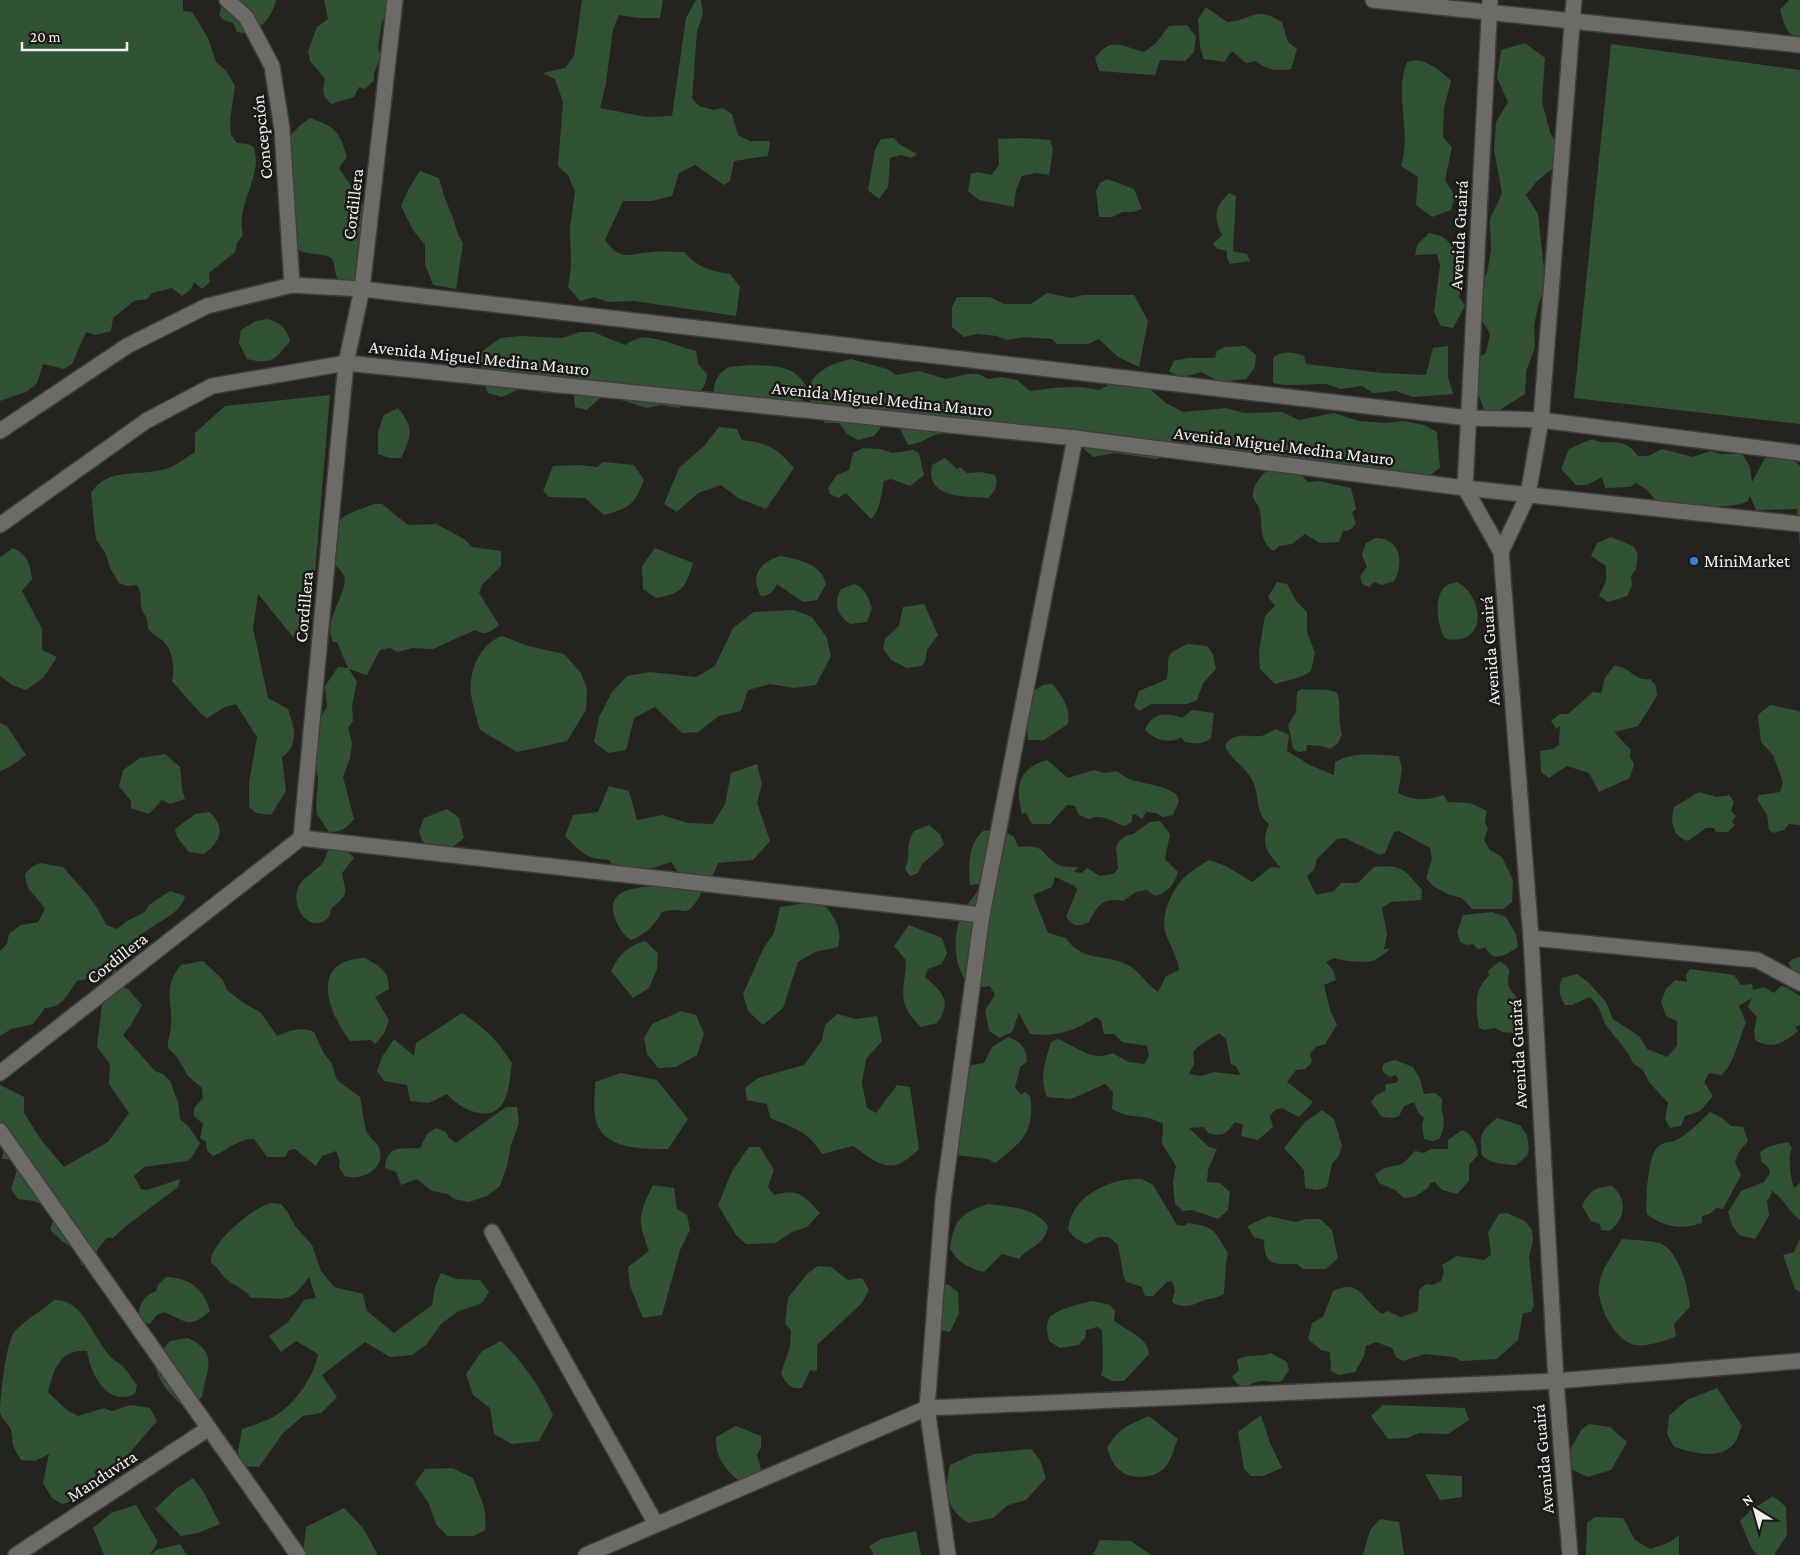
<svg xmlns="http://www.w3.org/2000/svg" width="1800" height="1555" font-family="'Crimson Pro',serif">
<rect width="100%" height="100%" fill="#242320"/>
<!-- green -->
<g fill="#315333" fill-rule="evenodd">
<path d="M0,0H183V11L192,12L208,38L216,62L226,71L235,86L230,120L231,135L237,143L248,144L254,147C255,152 256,158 256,163C254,187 236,211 243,235L237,243L235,252L209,273L210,282L202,289L194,282L191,289L182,296L172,288L152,293L147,299L134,301L113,318L111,331L95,335L86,332L72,364L64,369L43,364L37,383L28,391L0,401Z"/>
<path d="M223,0H276C272,18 257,37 237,32L233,23L224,20L219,15Z"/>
<path d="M324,0H386V17L382,21L378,48L381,56L374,73V80L365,89L359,87L354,97L331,104C322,95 322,91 325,79L310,61L308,51L317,27L328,19Z"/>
<path d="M582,0H663L660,18H639L619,15L613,29L606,83L600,108L646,117L672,116L686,18L696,0H701L703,14L697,32L692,98L699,106L714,110L723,108L732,114L738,135L750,141H770L768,156L734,161L730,181L724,185L695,165L679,173L672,196L652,201H623L605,240C621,262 629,254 651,252C662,251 673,252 684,252C697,267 710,271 730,274L740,287L736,316L634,301L608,302L594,297L580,301L568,287L571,267L570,227L575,192L568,175L558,166L563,102L555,79L543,73L565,68L574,56Z"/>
<path d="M1789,0H1800V38C1784,34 1785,24 1780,10Z"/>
<path d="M1206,7L1227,22C1254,20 1254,5 1282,22L1288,42L1297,49L1291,69C1277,71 1267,71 1256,61L1246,63L1232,51L1224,62L1204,59C1198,47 1200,32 1198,19Z"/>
<path d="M1187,25L1196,37L1194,52L1185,61L1160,60L1155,75L1099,71L1095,58C1111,36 1121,46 1144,52L1156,43L1169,26Z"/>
<path d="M1525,43L1545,58L1542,102L1550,132L1565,159L1537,181L1526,195L1538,214L1546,287L1539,302L1534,326L1535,347L1526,372L1525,394L1487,418L1467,364L1486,353L1490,334L1471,303L1487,273L1491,251L1490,219L1502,193L1494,150L1496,122L1508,102L1497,78L1501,50Z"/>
<path d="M1611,44L1800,70V424L1574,398Z"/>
<path d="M1416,60C1430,62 1441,71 1451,81L1444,108L1443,137L1452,147L1445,180L1455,196L1451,210L1432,217L1416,205L1418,177L1401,166C1412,133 1394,93 1407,62Z"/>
<path d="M310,118C336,127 339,131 347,157L339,168L363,204L362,218L366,253L356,284L340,282C333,274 336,263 331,258C324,253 309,255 301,251C284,244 287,203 286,186L276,178C275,151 289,133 310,118Z"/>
<path d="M894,138L899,144L917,154L911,158L901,155L890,158L888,187L879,199L868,190L875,150L881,139Z"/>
<path d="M1024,138L1050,140L1053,149L1049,175L1036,173L1022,176L1016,190L1014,207L979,200L968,191L971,174L978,172L991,175L999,165L998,139Z"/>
<path d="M420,171L439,178C442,191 446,201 451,213C456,224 456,233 463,243L456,289L433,285L425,264V245L413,230L401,206L408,190Z"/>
<path d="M1107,179L1134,189L1142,209L1132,212H1123L1112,217H1099L1096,191L1100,183Z"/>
<path d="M1229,193L1236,196L1233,251L1247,254L1250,261L1230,264L1227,258V251L1218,249L1213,244L1222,235C1213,216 1214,208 1229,193Z"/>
<path d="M1429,233C1444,235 1449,241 1457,253L1453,263L1462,285L1459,297L1465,306L1453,328L1441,326L1434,312L1440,265L1437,254L1415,255L1417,245Z"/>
<path d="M1047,293L1071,298L1083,295H1134L1148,321L1139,367L1118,357L1099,339L1088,344H1057L1052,339L1024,337L1007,340L997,336L977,334L964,337L952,327V307L957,297H990L1004,304H1031Z"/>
<path d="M267,319C279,321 287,329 290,341C276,359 271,365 247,359L239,343L241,330L256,321Z"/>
<path d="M580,332H593L625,345C630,342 635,339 640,338C652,335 683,348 696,351L698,364L707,374C706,392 693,399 679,408L661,405L646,408L608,395L600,398L587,410L575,407L574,395L544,393L526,386L502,397L488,393L482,377L480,353L500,338L521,336L562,338Z"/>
<path d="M1245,346L1256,355L1255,367L1246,379L1220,382L1201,372C1189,376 1180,379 1169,371L1174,361L1188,358H1215L1217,351L1225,347Z"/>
<path d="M1448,346V377L1453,394L1413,397L1396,391L1373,393L1362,386L1341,389L1327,384L1285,385L1273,383V358C1282,350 1294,352 1304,356L1306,364L1383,373L1426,375L1433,348Z"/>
<path d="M851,359L887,369L896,375L919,371L946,379L967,374H979L988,379L1001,377L1017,380L1030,391C1052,388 1077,384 1099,390L1114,382L1144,384L1166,403L1183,412L1226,408L1244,413L1282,412L1299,420L1334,413L1359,421L1385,423L1404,421L1424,425L1437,432L1440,468L1425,479L1178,446L1157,459L1115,453L1093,457L1082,447C1037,440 989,430 944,433C930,434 923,444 908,445L900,429L890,424L882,426L874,436L858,440L847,434L839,423H825C819,414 808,402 809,391C810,372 835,362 851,359Z"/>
<path d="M750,365C775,366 795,364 807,388L800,404L777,414H770L760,406L715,397C711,386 718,371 730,367C736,366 744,366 750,365Z"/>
<path d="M330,395L311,620L293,637L258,594L253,628L268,698L288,709C294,727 300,744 282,757L286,791L271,815L256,813L249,807V783L257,737L236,704L225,707L207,718L201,714L172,681C175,669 173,651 164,642C159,637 153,635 148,629C148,613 142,615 141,605C140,597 142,593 137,585L127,586L119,583L110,568L106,554L96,539L91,493C110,464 143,479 171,467C179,463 187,457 195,452V433L225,406Z"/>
<path d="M398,408C414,428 412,435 401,458H389L378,454V432L384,415Z"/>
<path d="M719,427L737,429L742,440C768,443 777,448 794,468L766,509L738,498L721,485L698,493L677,512L664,504L679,468L704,446Z"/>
<path d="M1592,439C1609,448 1621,433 1638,456H1648L1662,449L1693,457L1710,451L1721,454H1742L1750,467L1752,482L1765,458L1784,451L1800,466V547L1797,509L1756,510L1750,496L1748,501C1727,512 1681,502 1657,502L1647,490L1636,483L1630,487L1605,488L1602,477L1587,485H1576L1561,469L1569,449Z"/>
<path d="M863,448L880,449L892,453L913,450L919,453L924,475L910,486L891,479L884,481C881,494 881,509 871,519L846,493L838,498L830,494L828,488L837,475L849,470L853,453Z"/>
<path d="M945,458L957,469L960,467L967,473L981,472L995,475C999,485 995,491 988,498C965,496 925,499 932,465Z"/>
<path d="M603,462L634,465L644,480C635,505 629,508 604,515L585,498L549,497L543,491L553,466L579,465L597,467Z"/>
<path d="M1271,468L1300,474L1308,482L1319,481L1351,488L1356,509L1352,512L1356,524L1350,530L1343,531L1339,542L1320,543L1305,534L1292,544L1279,546L1274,551C1257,541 1264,523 1259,508C1257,502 1252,500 1253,493C1254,483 1263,473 1271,468Z"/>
<path d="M374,504H382L408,525L436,524L464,539L472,547L501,551V566L482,585L479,593L499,625C490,632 485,636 475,630L433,649L412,648L398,652L390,648L380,650L367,675L349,669L357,682L352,705L353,721L348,728L352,743L350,758L343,777L354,819C347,828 341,832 329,832L317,814L316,805L318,779L314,754L319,738L321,716L327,707L325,686L338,667L348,668L337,642H333C322,620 349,592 344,576C342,570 332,563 328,558C338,516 333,519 374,504Z"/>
<path d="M1611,537L1633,546L1638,554L1636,569L1631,576L1632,586L1627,596L1608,602L1599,596L1606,581V566L1591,556L1597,543Z"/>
<path d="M1375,538C1400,537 1405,563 1394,581L1382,585L1374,582L1369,587L1362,584L1360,576L1367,567L1362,555L1366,543Z"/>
<path d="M13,548C27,554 30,564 32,579L22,591L42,629V650L57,657L43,678L26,690L12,685L0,676V557Z"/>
<path d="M655,548L693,563C686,587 682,594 656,598L643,589L642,566Z"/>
<path d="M781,556C799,560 821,563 826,584L817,600L803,602L777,584C773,592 770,596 761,596C749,576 761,561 781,556Z"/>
<path d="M1277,582L1287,584L1296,601L1307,612V632L1315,653L1311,671C1297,680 1290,679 1275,684L1260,669L1259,651L1265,616L1275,606L1268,597Z"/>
<path d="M1457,582C1483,595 1490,646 1446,639C1437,628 1433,595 1446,586C1448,584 1454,583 1457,582Z"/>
<path d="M854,584C864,586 869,599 872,608L867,622L850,624C836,614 834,603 841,589Z"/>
<path d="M924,604L938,635L927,650L925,662L921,666L907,668L891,660L883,648L885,639L899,626L903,607Z"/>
<path d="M794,610L812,617L827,638L831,656L816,685L794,688L770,684L748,690L741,711L719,716L698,732L682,733L655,707L634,718L626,750L608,753L594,742L599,717L612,692L627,676L650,672L696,677L715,666L733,628L754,612Z"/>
<path d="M502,636L528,646L564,654L581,673L587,689L586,710L567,741L517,752L480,730C477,718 472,705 471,693C469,669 480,644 502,636Z"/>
<path d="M1188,644L1207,646L1213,654L1216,669L1203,683L1197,700L1187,704H1151L1139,711L1134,706L1139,691L1167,679C1171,655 1161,656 1188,644Z"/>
<path d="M1614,666C1628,665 1636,682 1650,679L1656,686L1657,696L1638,726L1614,732L1631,750L1630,757L1634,764L1630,778L1599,792L1589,773L1567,766L1549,778L1541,772L1540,751L1553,749L1559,745L1560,726L1556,729L1551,721L1560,714H1568L1593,692L1601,693L1605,678Z"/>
<path d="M1052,684C1062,694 1071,710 1068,724L1044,740H1028L1027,729L1019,725L1025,696L1043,685Z"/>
<path d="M1301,689C1312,691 1327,687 1337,693C1342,706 1337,720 1342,734L1338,743L1330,749L1322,746L1307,745L1306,751L1298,752L1293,748L1288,725L1296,712L1297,692Z"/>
<path d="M1770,705L1799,711L1800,713V825L1789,824L1784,830L1773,833L1769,830L1767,815L1757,799L1759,795L1780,792L1783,782L1773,755L1761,742L1758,715Z"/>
<path d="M1192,710L1214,713L1211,738C1203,745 1195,744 1185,742L1181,737C1170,745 1153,739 1145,730C1152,712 1166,712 1182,718Z"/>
<path d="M0,723L7,726L26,755L10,767L0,771Z"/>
<path d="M1276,729L1289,735L1287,751L1310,765L1334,775L1335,762C1355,751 1377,755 1399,756L1402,769L1398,793C1413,801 1427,801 1443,795L1448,802L1470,803L1487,811L1485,822L1488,829L1484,840L1490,850L1502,857L1513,880L1512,902L1503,909H1472L1462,898L1447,894L1433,886L1426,878L1432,859L1430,848L1399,831L1394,832L1385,853L1380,855L1345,838L1337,839L1317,859L1314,870L1307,876L1316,895L1334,891L1341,883H1358L1374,867C1402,864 1405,870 1422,890L1421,900L1391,902L1382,908L1387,934L1384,949H1390C1385,953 1379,958 1373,961C1367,963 1341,961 1334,958L1326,962L1333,970L1336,980L1324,985L1330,1010L1337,1025L1325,1044L1316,1047L1310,1054L1312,1062L1305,1069L1296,1070L1287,1082L1313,1102L1299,1117L1282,1108L1275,1110L1270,1116L1273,1127L1258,1140L1241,1136L1243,1125L1235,1122C1226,1134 1223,1137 1208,1133L1204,1127L1189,1128L1209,1147L1217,1149L1208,1170L1207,1182L1220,1183L1230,1192L1228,1210L1218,1219L1192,1210L1183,1211L1175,1204L1173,1182L1176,1166L1162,1144L1163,1124C1145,1113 1130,1120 1112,1109L1113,1092L1105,1084L1071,1099L1047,1097C1039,1078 1045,1062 1051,1042L1058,1039C1076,1046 1092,1063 1112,1053L1129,1062L1144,1064L1149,1056L1147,1046L1122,1042L1114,1034H1104L1101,1021L1096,1017C1074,1031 1057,1037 1030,1034L1019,1013L1012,1032L1000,1038L989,1031L985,1010L995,995L990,986L970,989C953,963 950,935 966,907C971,898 977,895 980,884L970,885C968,867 968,844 983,831L999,829L1014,837L1018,847C1048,844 1039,854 1059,865C1063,867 1073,867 1078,867L1074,872L1082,873L1087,868L1100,876L1113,874L1118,869L1116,848L1119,841L1126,836L1133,834L1150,822L1160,821L1170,834L1165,859L1178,872C1173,886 1169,892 1155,896L1147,890L1136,892L1123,901C1102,897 1098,905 1089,922C1078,927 1074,927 1066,917L1077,890L1075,886L1055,877L1052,887L1033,895L1048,933L1066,938C1080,961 1105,954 1126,964C1139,970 1146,984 1158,992L1166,976L1179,970C1177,955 1169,945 1165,931C1161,915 1171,893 1181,881C1188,872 1200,866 1209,860L1226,866L1252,882L1271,867L1281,868C1267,852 1260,845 1269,824C1255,814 1260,794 1252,780C1245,766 1231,760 1225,746C1234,730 1247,738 1261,736C1266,735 1271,731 1276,729ZM1219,1033L1226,1039L1231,1064L1236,1066L1240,1075L1214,1072L1201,1076L1189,1074L1194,1064L1193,1052C1200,1043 1210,1040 1219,1033Z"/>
<path d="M165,754L180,767L182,789L185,799L170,804L162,800L149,814L131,808V801L119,786L123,770L140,758Z"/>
<path d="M1047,760L1068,778L1094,770L1105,773L1117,771C1134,787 1155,780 1176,794L1179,801L1173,815L1163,817L1156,813L1146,812L1142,819L1135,814L1132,815V822L1124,826C1112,822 1102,813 1089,819L1079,815L1075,806L1067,805L1050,824H1032L1026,813L1022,814C1015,787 1018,768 1047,760Z"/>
<path d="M757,764L762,784L757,803L770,841L753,860L718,863L709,884L690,882L702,892C684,924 687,904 662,912C655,925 645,935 631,940C623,935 617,925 614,915C607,889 636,888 653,886C664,885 673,882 684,881L671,862L653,868L618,874L609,860C586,859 581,852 565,836L573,815L598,812L609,786L629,791L637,820L662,815L688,823L713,824L725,804L731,773Z"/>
<path d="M1699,792L1717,797L1729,795L1734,802L1731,811L1736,816L1732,822L1735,825L1728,832H1716L1714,828H1706L1688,841C1672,836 1670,822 1674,807Z"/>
<path d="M447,809L459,818L464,838L451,848H432L422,841L419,831L424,818Z"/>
<path d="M209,812C227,827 220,842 204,854L189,852L177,837L175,829L195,814Z"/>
<path d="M929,825L940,834L944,845L922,864L918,873L910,876L905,869C912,854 904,848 914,831Z"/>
<path d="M330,847H343L354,858L342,873C345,891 350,894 334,906C329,909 332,917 324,921C306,931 291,904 298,888C303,876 314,873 322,864C326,859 326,853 330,847Z"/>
<path d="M40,863L63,867C79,886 96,901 106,925L117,929L127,921L145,912L149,905L170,891L185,896C181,916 150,924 138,938L139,946L130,953L125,950L117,955L119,961L115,973L77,981C68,993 63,1008 45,1008L33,1024L11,1029L0,1036V951L7,944L9,934L21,925L38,922L45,909C36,894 26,893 25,874L33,866Z"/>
<path d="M819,897C831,914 844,925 838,947L815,952L798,962L783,1008L763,1025L748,1011L743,994L764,947L774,933L780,907L806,903Z"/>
<path d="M1492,912L1506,917L1516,934L1518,947C1506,954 1494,964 1486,948L1478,949L1473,944L1466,945L1460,942L1457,932L1463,915Z"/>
<path d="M909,925L942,938L947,953L942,964L928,969L925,977C942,992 953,1001 937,1023L921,1027C895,1003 905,991 906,960L894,946Z"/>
<path d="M645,941L658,953L657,969L649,988L633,998L611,971C620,954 626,947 645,941Z"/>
<path d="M1800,957V980L1788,963L1793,959Z"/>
<path d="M365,958C380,967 389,970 389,989L375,997L389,1020L384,1034L375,1044L371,1040L350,1041C327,1011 309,960 365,958Z"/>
<path d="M203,961L223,980L227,990L241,1001L261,1013L277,1036C288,1031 302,1026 314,1032L323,1052L332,1064L337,1080L360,1097C362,1105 364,1127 367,1132C371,1140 378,1142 380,1151C384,1170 360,1181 345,1176L339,1167L340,1162L336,1151L322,1156L316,1166L295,1149L289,1150L285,1157H267L254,1139C237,1139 229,1150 213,1156L207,1150L206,1142L200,1138L203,1124L194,1116V1108L203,1098L202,1088L188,1076L177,1057L168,1048C167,1040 171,1034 171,1025C173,1000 162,988 181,965Z"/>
<path d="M1500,961C1517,972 1504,974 1509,987C1512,993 1516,996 1519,1000C1524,1011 1523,1026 1514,1033L1502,1032L1495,1028L1484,1030L1479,1028C1476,1010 1473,989 1489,976L1488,971Z"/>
<path d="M1690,969L1734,975L1741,985L1752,984L1753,990L1764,987L1774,993L1781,986L1786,987L1800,996V1025L1795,1027L1798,1031C1784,1043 1772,1050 1755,1040L1754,1030L1757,1017L1748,1007L1752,998L1739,1006L1746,1023C1738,1041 1735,1061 1722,1075L1709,1073L1704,1082L1713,1096L1700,1111L1685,1116L1681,1126L1670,1128L1665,1119L1668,1103L1649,1082L1643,1070L1633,1063L1628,1053L1605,1024L1599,1008L1590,997L1572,1005H1565C1559,995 1558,989 1562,978L1577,974L1588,982L1606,1002L1613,1019L1639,1036L1647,1049L1667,1057L1677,1046V1021L1666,1016L1661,1002L1666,989L1675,980L1687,982L1686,975Z"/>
<path d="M110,986L127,988L142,1005L131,1025L123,1035L155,1071L163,1074L170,1081L178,1102L180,1119L189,1127L200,1143L192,1157L187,1161L144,1167L134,1176L141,1189L147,1190L180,1179L178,1187L126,1226L113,1238H107L97,1250L95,1264L81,1265L78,1252L62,1241L50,1230L53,1220L52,1208L34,1201L18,1199L11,1189L20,1160L2,1159L7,1132L0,1130V1085L24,1097V1113L42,1141L64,1167L108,1142L129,1113L109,1084L110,1064L97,1047L102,1005Z"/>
<path d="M681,1011L696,1015L704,1034L697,1055L676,1067L658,1068L647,1054L644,1038L652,1024Z"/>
<path d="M462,1013C484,1027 498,1041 512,1063C510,1074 510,1088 505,1099C493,1126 461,1110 447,1094L429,1103L410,1101L407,1085L384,1081L377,1071L382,1057L394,1039L414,1056L416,1043Z"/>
<path d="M837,1014L856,1019L877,1016L882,1041L866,1059L862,1083L867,1108L876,1113L897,1085L910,1087L919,1149C891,1177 880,1165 853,1146L822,1154C808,1131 794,1128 770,1118L767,1104L747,1100L745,1088L758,1078L804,1065L822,1040L825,1025Z"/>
<path d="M1008,1037C1022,1042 1026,1048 1027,1062L1020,1067L1015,1088L1021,1094L1025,1092L1030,1096C1036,1131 1021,1143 995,1163L988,1159L956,1155L966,1066L984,1063L992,1047Z"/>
<path d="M1395,1060L1413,1067L1420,1079L1424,1094L1435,1093L1442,1099C1440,1116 1449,1122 1439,1139L1432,1141L1424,1139L1422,1125L1424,1118L1418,1112L1414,1102L1404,1106L1399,1116L1393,1118L1382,1117L1371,1102L1376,1095L1385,1091L1386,1084L1396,1083L1398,1080L1396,1075L1390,1077L1383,1072L1382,1067L1385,1063Z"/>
<path d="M621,1073L657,1080L688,1119L668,1149C644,1149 604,1150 596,1121C593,1109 595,1094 595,1082Z"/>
<path d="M506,1107H517L519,1123L511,1145L507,1166L500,1186L487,1196L469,1202L454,1199L448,1194L432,1191L417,1179L401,1185L396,1172L385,1168C387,1144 401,1149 420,1148L427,1134L436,1128L446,1132L449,1138L456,1143Z"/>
<path d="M1322,1110L1334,1119L1342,1146L1338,1157L1332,1164L1327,1187L1317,1190L1305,1188L1304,1170L1284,1148L1305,1122Z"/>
<path d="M1710,1112L1722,1118L1731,1126L1743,1127L1748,1141L1738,1153L1735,1163L1741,1175L1723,1209L1716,1208L1710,1214L1702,1216V1223C1682,1230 1663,1227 1647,1214C1645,1202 1648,1159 1656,1149C1660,1142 1670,1143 1676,1140C1686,1136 1702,1120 1710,1112Z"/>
<path d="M1497,1118L1520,1125L1527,1135L1529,1149L1527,1156L1516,1165C1507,1165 1491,1163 1485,1158C1481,1156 1481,1150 1481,1147C1479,1132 1486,1127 1497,1118Z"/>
<path d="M1462,1130C1472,1134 1477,1144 1478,1155L1469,1165V1181L1457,1194L1442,1190L1435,1182L1430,1183L1428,1188L1414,1197L1404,1198L1395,1190L1379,1183L1375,1175C1383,1167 1389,1167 1399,1165C1406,1163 1410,1155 1415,1151L1424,1153L1431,1149H1448V1140Z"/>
<path d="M1788,1142L1792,1148C1787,1159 1791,1178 1794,1188L1800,1183V1220C1788,1211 1784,1198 1770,1190L1772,1193L1767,1201L1769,1216L1755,1239L1739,1235L1732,1225L1728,1212L1741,1191L1764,1182L1770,1173L1768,1167L1761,1161L1760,1152L1770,1146Z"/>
<path d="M749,1147H760L774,1170L768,1187L774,1195C798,1188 803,1195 820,1213L807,1227L792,1232L775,1243L746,1244L736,1235L718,1205L732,1171Z"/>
<path d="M1142,1179L1153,1185L1177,1225L1184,1226L1188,1223C1216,1227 1214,1231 1228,1253L1226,1262L1224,1294C1216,1299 1210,1298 1202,1301C1190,1306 1184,1309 1172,1302L1175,1291L1172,1281L1167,1282L1153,1296H1145L1142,1287L1127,1282L1124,1278L1118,1245L1109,1237H1099L1086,1244L1075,1238L1068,1230C1069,1225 1070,1219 1072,1215C1082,1191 1118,1177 1142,1179Z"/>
<path d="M653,1185L674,1188L677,1209L687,1215L690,1230L680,1250L662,1315L643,1318L630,1286L628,1267L649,1251C637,1219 638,1216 653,1185Z"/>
<path d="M1612,1186C1628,1200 1626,1219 1609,1231L1601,1230L1600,1224L1591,1221L1582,1206C1589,1191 1595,1187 1612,1186Z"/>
<path d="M270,1203L281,1204L287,1211L295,1226L312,1245L321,1271L334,1287L363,1294L367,1311L394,1333L432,1305L435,1287L441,1273L456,1279L480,1280L489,1292L482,1303L457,1312L441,1324L426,1345L412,1355L390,1357L365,1342L322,1375L337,1397L321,1413L303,1416L283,1433L259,1467L241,1466L238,1452L242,1429C253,1425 268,1421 278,1414C296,1402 315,1375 318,1354L296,1341L281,1352L269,1336L288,1322L304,1300L316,1298L309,1277C287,1308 283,1296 251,1298C244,1287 234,1287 225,1278C220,1273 219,1268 211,1263C208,1244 253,1208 270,1203Z"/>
<path d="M988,1204C1010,1207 1034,1207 1048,1226C1045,1246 1029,1246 1019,1259L1002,1254L984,1272C969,1269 958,1262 950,1249C954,1219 960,1214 988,1204Z"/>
<path d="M1507,1213L1525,1221L1532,1230L1533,1241L1529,1257L1534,1305L1531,1312L1523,1313L1518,1340L1497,1359L1461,1361L1454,1357L1425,1354L1403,1361L1396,1357L1392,1348L1376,1342L1366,1346L1364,1356L1355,1372L1339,1375L1331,1371L1330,1352L1321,1350L1308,1339L1312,1323L1323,1317L1333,1291C1361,1277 1364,1303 1382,1314L1387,1311L1401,1317L1418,1311L1419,1290L1426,1284L1432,1285L1441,1281L1444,1272L1442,1265L1457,1256L1484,1260L1491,1255L1488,1232L1499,1214Z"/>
<path d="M1269,1216L1295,1222L1306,1219H1320L1332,1230L1338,1258L1326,1269H1303L1297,1264C1275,1264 1264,1267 1264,1240L1254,1237L1247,1226Z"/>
<path d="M1800,1238V1292L1795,1289L1783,1255L1794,1252Z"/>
<path d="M1622,1239C1631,1240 1654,1240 1662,1244C1680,1254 1688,1288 1690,1307L1674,1324L1676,1336C1667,1341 1645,1347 1635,1345C1615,1341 1597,1305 1599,1287C1600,1269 1614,1254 1622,1239Z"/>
<path d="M818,1266L831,1267L848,1280L862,1278L869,1290L862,1303L817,1345V1371L810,1370L802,1388C790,1389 786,1384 781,1373L790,1347L791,1330L785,1324L788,1298L807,1274Z"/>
<path d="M166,1277C190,1278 203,1288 210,1311C188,1330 187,1321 164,1312L157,1315L150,1324L139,1322C138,1307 141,1297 156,1291L158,1285Z"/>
<path d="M936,1285H949L958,1292L959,1313L950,1332L940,1330Z"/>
<path d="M54,1300C83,1298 94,1340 110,1356C113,1360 118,1362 122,1366C128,1371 132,1379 137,1385L135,1394C107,1407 91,1375 87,1351C59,1349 54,1370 48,1392L67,1410L78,1416L104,1408L112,1411L130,1405L150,1408L157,1421C133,1448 99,1495 62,1504L52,1498L43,1483L49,1454L35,1461L21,1460C19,1456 15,1451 14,1447C11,1441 13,1433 10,1428C7,1422 1,1419 0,1412C0,1398 6,1340 15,1331C27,1318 42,1311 54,1300Z"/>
<path d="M1093,1301L1110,1305L1115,1311L1114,1320C1126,1332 1147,1335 1149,1354L1124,1381H1112L1101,1375L1103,1369L1102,1330L1097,1327L1086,1330L1085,1338L1078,1345L1060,1348L1049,1341C1048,1335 1046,1326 1048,1321C1050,1310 1083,1303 1093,1301Z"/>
<path d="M188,1338C220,1353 206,1370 202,1397L186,1408C171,1398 155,1377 154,1359L170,1341Z"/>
<path d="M501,1341C524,1363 540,1387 553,1415L539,1441L512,1444L494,1434L490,1408L473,1395L466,1374L482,1351Z"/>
<path d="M1271,1353L1287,1362L1289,1370L1282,1381C1274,1383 1270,1381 1262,1381C1248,1381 1245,1396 1232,1377L1239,1370L1237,1360C1247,1353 1260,1358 1271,1353Z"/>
<path d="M1717,1388L1742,1426C1739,1432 1737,1440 1734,1444C1718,1461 1693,1452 1674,1447L1667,1434L1669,1416L1687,1400Z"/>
<path d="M1383,1405L1465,1408L1469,1420L1448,1434L1419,1433L1408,1438L1388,1439L1371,1416Z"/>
<path d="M1261,1415L1270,1443L1282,1468L1263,1476H1251L1244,1469L1238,1432Z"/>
<path d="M1149,1416L1178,1439C1174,1447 1172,1458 1167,1465C1158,1478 1133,1481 1121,1471C1113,1466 1110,1456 1107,1448C1119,1428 1128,1425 1149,1416Z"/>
<path d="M1589,1424L1610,1427L1627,1442L1611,1470L1588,1477L1562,1465L1581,1430Z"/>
<path d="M736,1426L761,1436V1447L757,1455L762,1472L738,1480C724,1468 715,1456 716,1437Z"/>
<path d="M1031,1449L1040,1460L1046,1478L1026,1500L1008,1505L993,1518L969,1523C945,1509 944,1490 950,1465L974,1454Z"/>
<path d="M452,1468L473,1478C480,1499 488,1507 485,1530L474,1536H447L436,1524L429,1504L415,1483L425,1469Z"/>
<path d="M1425,1474L1462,1476V1497L1440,1500Z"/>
<path d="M193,1478L203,1491L220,1524L198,1533L181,1536L155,1509L176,1489Z"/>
<path d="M1773,1496L1786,1507L1787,1535L1774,1555H1757L1752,1549L1740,1521L1750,1511Z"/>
<path d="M136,1505L158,1542L150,1555H104L93,1528L111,1513Z"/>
<path d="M344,1508L363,1528L378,1555H303L306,1527Z"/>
<path d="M1595,1517L1623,1518L1635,1540L1650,1549L1670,1542L1679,1535V1555H1586L1587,1523Z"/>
<path d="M1380,1519L1399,1522L1404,1555H1363L1370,1530Z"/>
<path d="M916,1531L921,1555H874L869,1546L881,1539Z"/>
<path d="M1100,1540L1131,1541L1151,1555H1093Z"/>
<path d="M180,1544L187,1555H151L156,1550Z"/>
</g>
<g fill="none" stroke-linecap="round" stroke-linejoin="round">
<!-- minor casing -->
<g stroke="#403e3c" stroke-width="18">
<g id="minor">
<path d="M227,0L246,17L272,66L282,129L292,285"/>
<path d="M1373,0L1800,45"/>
<path d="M1490,0L1465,488L1501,552L1531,938L1556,1381L1570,1555"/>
<path d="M0,431L127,346L207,306L292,285L362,289L1469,418L1541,420L1800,453"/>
<path d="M0,525L146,421L212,386L346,363L1075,438L1465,488L1800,524"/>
<path d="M1501,552L1528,495L1541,420L1574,0"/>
<path d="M301,838L982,915"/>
<path d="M1531,938L1757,960L1800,983"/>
<path d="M0,1073L301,838L346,363L362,289L395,0"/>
<path d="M0,1131L298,1555"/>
<path d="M492,1232L656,1524"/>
<path d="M16,1555L209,1428"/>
<path d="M586,1555L927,1408L1556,1381L1800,1361"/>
<path d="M948,1555L927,1408L943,1200L982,915L1075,438"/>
</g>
</g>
<!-- minor -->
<use href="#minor" stroke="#6d6b68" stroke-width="15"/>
</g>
<!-- markers -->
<circle fill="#3f7fe0" stroke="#1b1917" stroke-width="2" cx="1694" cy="561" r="5"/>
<g text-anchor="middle" stroke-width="5" stroke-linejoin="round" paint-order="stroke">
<!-- street labels -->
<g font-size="18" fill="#f1f0ee" stroke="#1b1917">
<text transform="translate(262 137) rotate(-96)" y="6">Concepción</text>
<text transform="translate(353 204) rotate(-83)" y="6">Cordillera</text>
<text transform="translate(1459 235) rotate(-87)" y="6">Avenida Guairá</text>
<text transform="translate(479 358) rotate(6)" y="6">Avenida Miguel Medina Mauro</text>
<text transform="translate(882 399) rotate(6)" y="6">Avenida Miguel Medina Mauro</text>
<text transform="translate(1284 446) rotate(7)" y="6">Avenida Miguel Medina Mauro</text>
<text transform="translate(304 607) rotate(-85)" y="6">Cordillera</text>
<text transform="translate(1490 651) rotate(-94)" y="6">Avenida Guairá</text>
<text transform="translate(117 958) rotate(-38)" y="6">Cordillera</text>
<text transform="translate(1518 1054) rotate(-93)" y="6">Avenida Guairá</text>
<text transform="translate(1543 1459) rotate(-95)" y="6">Avenida Guairá</text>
<text transform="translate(102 1476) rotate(-33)" y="6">Manduvira</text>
</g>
<!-- poi labels -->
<g font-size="18" fill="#f1f0ee" stroke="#1b1917" text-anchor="start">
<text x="1704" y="567">MiniMarket</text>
</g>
</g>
<!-- north arrow -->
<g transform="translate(1755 1510) rotate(323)" stroke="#1b1917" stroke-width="4" paint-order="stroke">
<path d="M0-4L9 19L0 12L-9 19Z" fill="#f1f0ee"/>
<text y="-8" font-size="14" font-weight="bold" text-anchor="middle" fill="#f1f0ee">N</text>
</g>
<!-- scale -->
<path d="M22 42v8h105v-8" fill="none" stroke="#f1f0ee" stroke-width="2.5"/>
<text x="30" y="42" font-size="15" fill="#f1f0ee" stroke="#1b1917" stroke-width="4" paint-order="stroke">20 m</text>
</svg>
